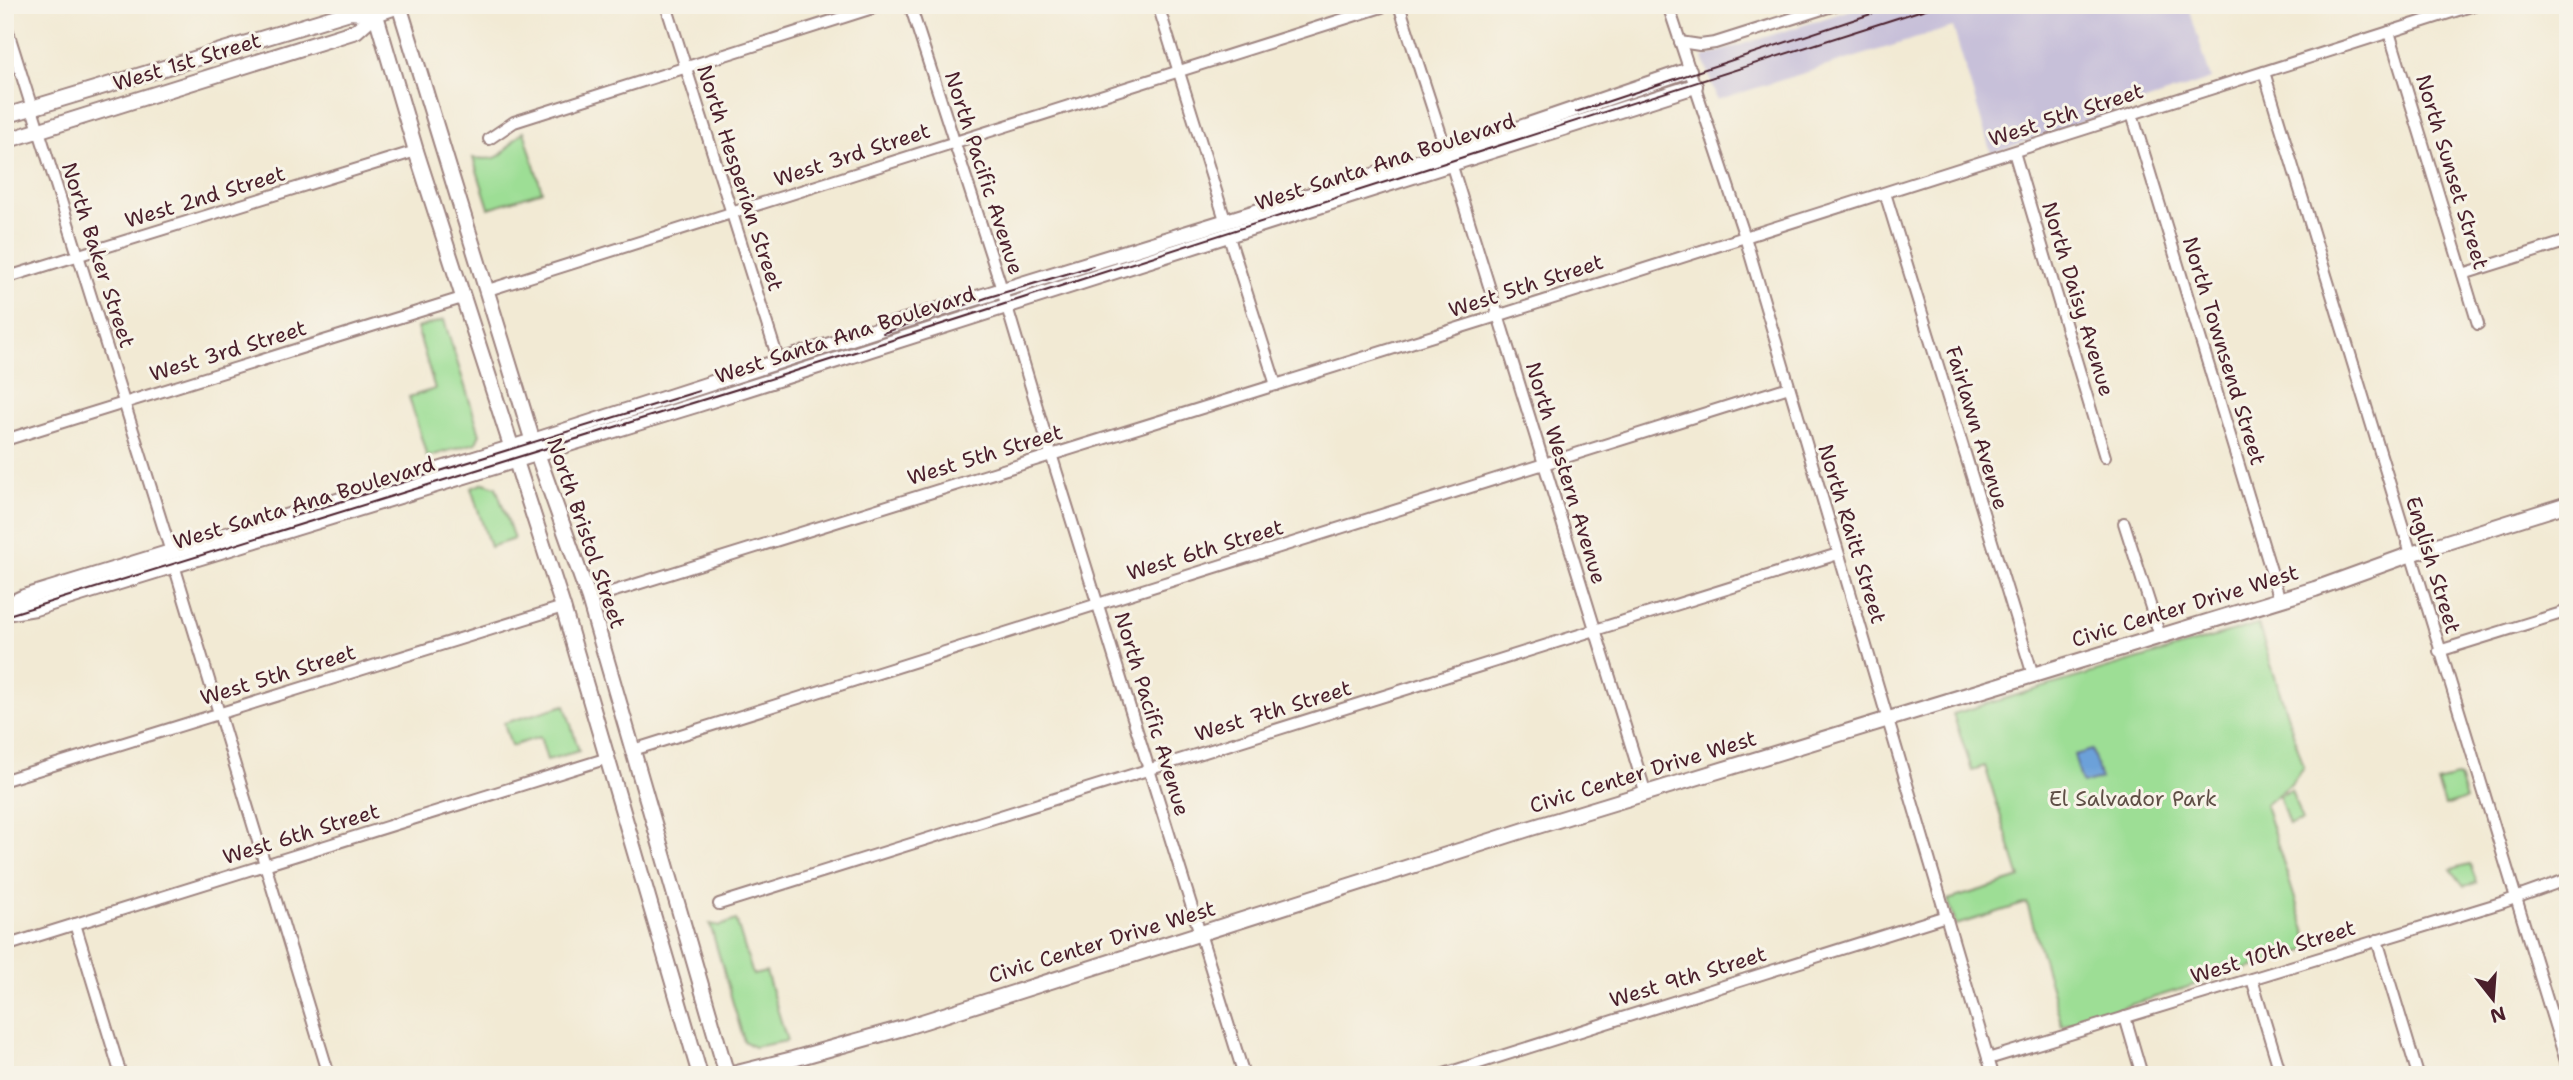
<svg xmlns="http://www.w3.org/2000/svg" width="2573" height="1080" font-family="'Shantell Sans',sans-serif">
<rect width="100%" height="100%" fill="#f7f3e8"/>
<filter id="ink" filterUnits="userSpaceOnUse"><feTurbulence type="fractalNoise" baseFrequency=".0143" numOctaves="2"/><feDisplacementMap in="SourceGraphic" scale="14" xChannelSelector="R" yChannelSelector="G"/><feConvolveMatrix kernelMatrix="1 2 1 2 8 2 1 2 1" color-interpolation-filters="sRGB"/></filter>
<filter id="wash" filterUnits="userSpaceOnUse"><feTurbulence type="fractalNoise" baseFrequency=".00686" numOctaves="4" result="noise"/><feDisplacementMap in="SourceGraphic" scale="28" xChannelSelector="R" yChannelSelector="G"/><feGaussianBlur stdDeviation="1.57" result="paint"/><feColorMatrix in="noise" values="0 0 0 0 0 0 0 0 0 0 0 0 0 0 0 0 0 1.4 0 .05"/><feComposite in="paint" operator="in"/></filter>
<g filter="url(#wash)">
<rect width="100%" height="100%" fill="#f2ead4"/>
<!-- industrial -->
<path fill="#c7c0d9" d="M1866,5H2188L2211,79L1991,153L1953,27L1717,100L1703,57Z"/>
<!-- green -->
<g fill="#9dde95" stroke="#747e60" stroke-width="2">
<path d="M524,131L542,191L489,208L473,158C509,162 499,151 524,131Z"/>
<path d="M444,320L480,434L476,443L427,457L409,397L435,389L417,328Z"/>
<path d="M484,483L496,487L514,539L490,547L471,488Z"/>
<path d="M2258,624L2304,767L2291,784L2265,805L2311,949L2062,1026L2027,903L1956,925L1948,900L2020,878L1985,766L1972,770L1953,714Z"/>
<path d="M565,705L579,751L547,760L540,737L511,746L504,723Z"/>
<path d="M2456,777L2459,778L2466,799L2445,806L2437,782Z"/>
<path d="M2291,790L2302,821L2289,825L2279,796Z"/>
<path d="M2470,864L2477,883L2464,886L2451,869Z"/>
<path d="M736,920L753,975L766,972L787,1041L754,1047L744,1041L710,924L720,926Z"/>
</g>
<!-- water -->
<path fill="#6ca1d9" stroke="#5b6082" stroke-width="2" d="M2092,750L2101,779L2082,784L2074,755Z"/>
</g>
<g filter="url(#ink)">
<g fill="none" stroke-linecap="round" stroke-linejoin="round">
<!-- minor casing -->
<g stroke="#9e8480" stroke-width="14">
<g id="minor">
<path d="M666,5L779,362"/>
<path d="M910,5L999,280L1051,454L1244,1075"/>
<path d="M1158,5L1226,223"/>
<path d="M1399,5L1447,153"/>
<path d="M1668,5L1745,237L1993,1075"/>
<path d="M5,22L171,552"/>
<path d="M2389,32L2478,324"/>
<path d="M1680,42L1700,45L1715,43L1835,5"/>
<path d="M2264,72L2568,1068"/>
<path d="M2132,114L2280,600"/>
<path d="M489,139L514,122L882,5"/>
<path d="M2014,152L2105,457"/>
<path d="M1451,163L1646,794"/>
<path d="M1885,193L2033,675"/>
<path d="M1228,234L1276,385"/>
<path d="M2463,274L2568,241"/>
<path d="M5,278L416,151"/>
<path d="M488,290L1388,5"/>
<path d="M5,440L462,298"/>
<path d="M2124,523L2160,636"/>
<path d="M174,565L329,1075"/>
<path d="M589,599L1497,316L2474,5"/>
<path d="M2439,651L2568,611"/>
<path d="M633,750L1789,387"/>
<path d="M5,780L563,607"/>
<path d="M719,904L1838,554"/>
<path d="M75,924L121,1075"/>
<path d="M2377,940L2418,1075"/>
<path d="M5,946L608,758"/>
<path d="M2252,979L2281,1075"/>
<path d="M2125,1017L2142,1075"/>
<path d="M1988,1059L2504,902L2568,879"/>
<path d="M1441,1075L1946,916"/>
</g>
</g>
<!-- major casing -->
<g stroke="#9e8480" stroke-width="18">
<g id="major">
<path d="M373,5L416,151L563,607L700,1075"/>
<path d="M399,5L533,442L589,599L727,1075"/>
<path d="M5,116L350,12L375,14L402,5"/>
<path d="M5,141L356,31L375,14"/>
<path d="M5,606L24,597L533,441L941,309L1447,153L1689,70"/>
<path d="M5,613L35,608L696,405L1695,86"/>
<path d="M729,1075L793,1059L903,1028L1528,829L2315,589L2431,547L2568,504"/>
</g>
</g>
<!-- minor -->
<use href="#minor" stroke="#fff" stroke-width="10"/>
<!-- major -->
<use href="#major" stroke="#fff" stroke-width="14"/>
<!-- tram -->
<g stroke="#4a1f2b" stroke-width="2">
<path d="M1576,112L1898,5"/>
<path d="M883,333L989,297L1093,266"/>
<path d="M291,517L699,391"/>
<path d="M5,616L783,375L1938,5"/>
</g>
</g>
</g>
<g text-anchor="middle" stroke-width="6" stroke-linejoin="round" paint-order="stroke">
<!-- street labels -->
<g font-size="21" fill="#4a1f2b" stroke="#f7f3e8">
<text transform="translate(187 62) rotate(-17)" y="7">West 1st Street</text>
<text transform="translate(2066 115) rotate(-18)" y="7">West 5th Street</text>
<text transform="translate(852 155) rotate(-18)" y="7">West 3rd Street</text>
<text transform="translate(1385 162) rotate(-18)" y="7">West Santa Ana Boulevard</text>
<text transform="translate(2452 172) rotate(73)" y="7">North Sunset Street</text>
<text transform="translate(984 173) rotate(72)" y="7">North Pacific Avenue</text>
<text transform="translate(740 178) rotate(72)" y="7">North Hesperian Street</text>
<text transform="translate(205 197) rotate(-17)" y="7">West 2nd Street</text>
<text transform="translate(98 255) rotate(72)" y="7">North Baker Street</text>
<text transform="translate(1526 286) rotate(-18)" y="7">West 5th Street</text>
<text transform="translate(2078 299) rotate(73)" y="7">North Daisy Avenue</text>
<text transform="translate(845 335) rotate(-18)" y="7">West Santa Ana Boulevard</text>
<text transform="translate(228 351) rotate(-17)" y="7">West 3rd Street</text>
<text transform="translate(2224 351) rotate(73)" y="7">North Townsend Street</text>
<text transform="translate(1977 428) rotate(73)" y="7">Fairlawn Avenue</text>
<text transform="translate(985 455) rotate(-17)" y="7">West 5th Street</text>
<text transform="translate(1566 473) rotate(73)" y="7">North Western Avenue</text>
<text transform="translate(304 503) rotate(-17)" y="7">West Santa Ana Boulevard</text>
<text transform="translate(586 533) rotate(71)" y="7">North Bristol Street</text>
<text transform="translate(1852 534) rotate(73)" y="7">North Raitt Street</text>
<text transform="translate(1205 550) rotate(-17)" y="7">West 6th Street</text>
<text transform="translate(2433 565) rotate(73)" y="7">English Street</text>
<text transform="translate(2185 606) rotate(-17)" y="7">Civic Center Drive West</text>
<text transform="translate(278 675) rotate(-17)" y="7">West 5th Street</text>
<text transform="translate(1273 711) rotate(-17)" y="7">West 7th Street</text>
<text transform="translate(1152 714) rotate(73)" y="7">North Pacific Avenue</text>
<text transform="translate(1643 772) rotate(-17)" y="7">Civic Center Drive West</text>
<text transform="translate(301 834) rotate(-17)" y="7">West 6th Street</text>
<text transform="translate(1102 942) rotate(-17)" y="7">Civic Center Drive West</text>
<text transform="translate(2273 952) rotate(-17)" y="7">West 10th Street</text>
<text transform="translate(1688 977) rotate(-17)" y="7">West 9th Street</text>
</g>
<!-- park labels -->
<g font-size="21" fill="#5f4f46" stroke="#f7f3e8">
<text x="2133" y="806">El Salvador Park</text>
</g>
</g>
<!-- margin -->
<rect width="2573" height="1080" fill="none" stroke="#f7f3e8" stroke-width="28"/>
<!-- north arrow -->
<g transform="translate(2493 999) rotate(163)" stroke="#f7f3e8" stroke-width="5" paint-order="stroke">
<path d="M0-5L12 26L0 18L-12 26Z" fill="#4a1f2b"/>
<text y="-10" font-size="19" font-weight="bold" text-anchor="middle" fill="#4a1f2b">N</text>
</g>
</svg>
